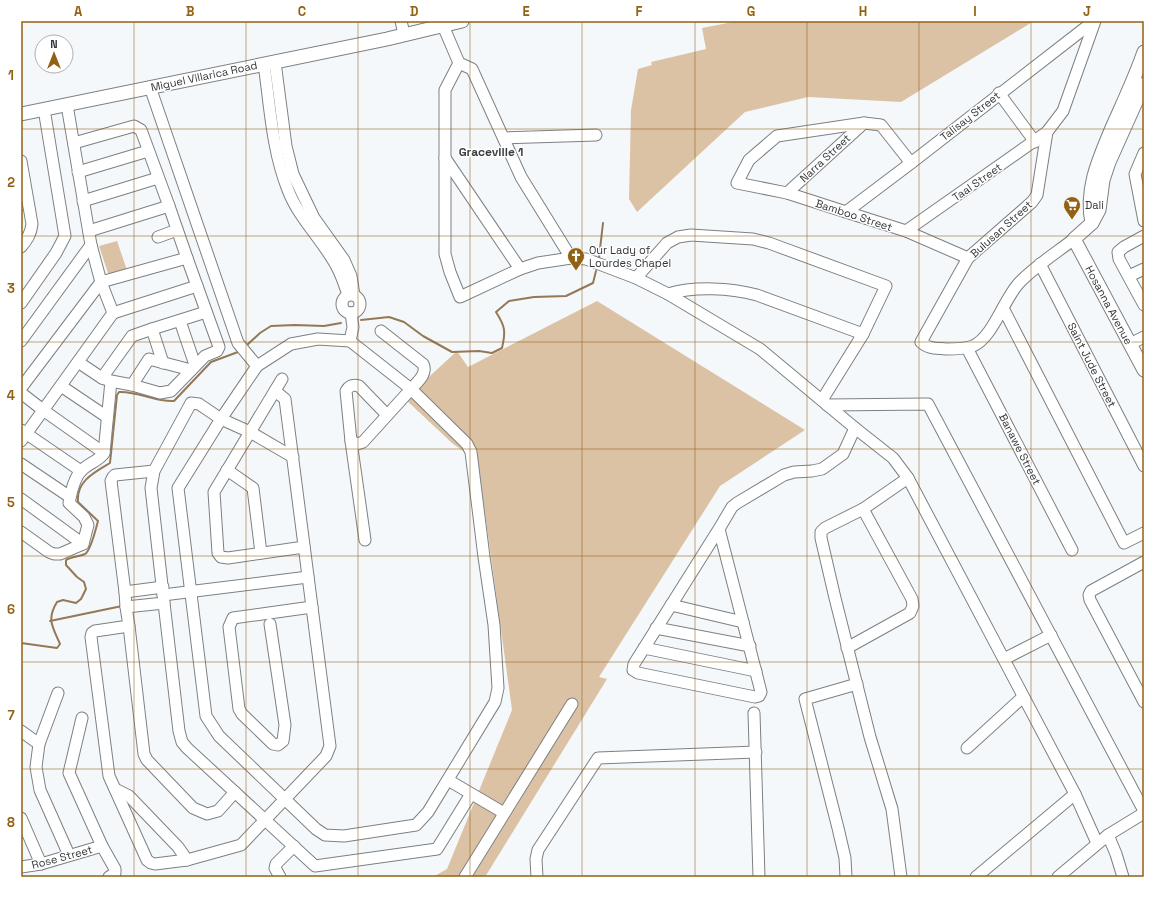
<svg xmlns="http://www.w3.org/2000/svg" width="1165" height="898" font-family="'Space Grotesk',sans-serif">
<rect width="100%" height="100%" fill="#f4f8fb"/>
<!-- green -->
<g fill="#dcc2a4">
<path d="M738,21H1034L901,102L808,97L745,112L637,212L629,199L631,110L638,69L652,65L651,62L706,49L702,28Z"/>
<path d="M117,241L127,270L109,276L99,246Z"/>
<path d="M597,301L805,430L720,486L599,677L607,679L485,877H433L447,869L512,710L478,462L452,443L405,399L457,351L468,367Z"/>
</g>
<g fill="none" stroke-linecap="round" stroke-linejoin="round">
<!-- stream -->
<g stroke="#957856" stroke-width="2">
<path d="M599,258L603,223"/>
<path d="M361,320L389,317L404,322L423,336L452,352L479,351L492,353L502,348C506,331 505,326 496,312L509,301L534,297L566,296L593,283L596,271"/>
<path d="M246,346L260,333L271,326L295,325L324,326L341,323"/>
<path d="M50,621L122,606"/>
<path d="M21,643L57,648L60,644C53,627 46,620 57,602L63,600L76,603L81,599L86,589L84,582L77,577L66,565V560C72,556 79,557 85,554C91,550 96,528 98,521L78,502C76,481 95,472 110,463L117,395L119,392C138,391 155,402 174,401L211,362L238,352"/>
</g>
<!-- minor casing -->
<g stroke="#7d8083" stroke-width="13">
<g id="minor">
<path d="M401,21L404,34"/>
<path d="M441,21L459,63L472,69L521,177L571,258"/>
<path d="M275,62L286,146L293,174L314,218L344,260L351,276L354,295"/>
<path d="M459,63L445,90V254L450,272L460,297L520,269L538,263L571,258L586,259L636,278L668,294L760,349L855,428L893,458L908,478L1075,794L1097,843"/>
<path d="M264,64C270,106 272,150 288,190C299,219 323,240 337,267C342,276 345,286 348,295"/>
<path d="M150,87L238,343L257,366"/>
<path d="M999,93L1035,142"/>
<path d="M504,138L596,135"/>
<path d="M74,143L134,126L141,130L169,206"/>
<path d="M1144,153L1135,174L1144,221"/>
<path d="M445,158L520,269"/>
<path d="M21,161L32,224C31,234 27,240 21,247"/>
<path d="M911,163L881,125L864,123L777,136L749,160L737,183L787,193L846,212L906,231L968,258"/>
<path d="M78,172L148,151"/>
<path d="M787,193L864,123"/>
<path d="M83,201L158,178"/>
<path d="M846,212L911,163L1094,21"/>
<path d="M906,231L1047,132"/>
<path d="M1144,236L1124,247L1118,252L1119,259L1144,305"/>
<path d="M158,237L177,230"/>
<path d="M1074,239C1056,253 1035,266 1019,283C1004,299 993,337 973,346C965,349 955,349 946,349C936,348 928,349 921,342L968,258L1032,202L1037,195L1047,132L1063,111L1095,21"/>
<path d="M1040,264L1144,466"/>
<path d="M1129,276L1144,269"/>
<path d="M636,278L667,243L678,237L691,235L753,239L769,243L886,286L863,334L822,400"/>
<path d="M668,294C695,286 730,288 757,295L863,334"/>
<circle cx="351" cy="304" r="9"/>
<path d="M21,303L56,253L65,236L44,109"/>
<path d="M1003,308L1124,543L1144,533"/>
<path d="M113,313L197,286"/>
<path d="M180,321L195,365"/>
<path d="M152,329L206,312"/>
<path d="M21,341L91,245"/>
<path d="M350,341L353,327L351,313"/>
<path d="M1130,344L1144,337"/>
<path d="M967,348L1072,550"/>
<path d="M78,362L102,378L108,380"/>
<path d="M102,378L132,336L152,329L163,363"/>
<path d="M282,379L214,492L218,553L221,557L228,558L304,547"/>
<path d="M132,385L149,359L191,370"/>
<path d="M61,386L107,417"/>
<path d="M21,388L101,282L187,258L169,206L89,231"/>
<path d="M275,391L285,399L312,607"/>
<path d="M21,393L43,410L104,453"/>
<path d="M827,405L928,404L1144,811"/>
<path d="M21,430L81,471"/>
<path d="M21,441L113,313L101,282L91,245L67,105"/>
<path d="M351,441L346,391C349,386 352,384 359,386L387,415"/>
<path d="M21,464L70,497"/>
<path d="M227,470L253,488L261,553"/>
<path d="M154,471L115,475L113,477L111,481L125,592L163,587"/>
<path d="M21,499L83,544"/>
<path d="M719,529L634,664L633,670L638,673L755,697L759,696L761,692L719,529L732,507L737,503L784,475L794,472L812,471L822,469L843,454L855,428"/>
<path d="M21,532L49,552L54,554H60L83,544L88,525L84,517L69,503C71,493 74,477 82,470C89,463 99,461 104,453L111,381L132,385L160,393L171,391L205,356L217,351L219,347L187,258"/>
<path d="M365,540L351,441L357,444L363,442L411,389L467,444L471,452L484,557L494,625L498,688L495,702L428,812L416,825L344,836L325,835L316,829L219,736L206,716L178,488L221,419L257,366L291,344L318,339L350,341L411,389C417,382 428,374 423,364L381,331"/>
<path d="M1144,562L1091,591L1089,595L1090,600L1144,702"/>
<path d="M125,592L126,607L164,603L151,488L154,471L191,403L199,404L221,419L250,432L293,457"/>
<path d="M163,595L308,577"/>
<path d="M164,603L179,731L182,742L187,748L315,866L437,849L471,794"/>
<path d="M671,605L743,622"/>
<path d="M126,607L129,626L95,631L92,633L91,637L109,776L147,860L151,863L155,864L187,860"/>
<path d="M129,626L144,754L147,760L193,808L207,814L218,811L235,792"/>
<path d="M656,628L750,646"/>
<path d="M644,648L756,671"/>
<path d="M847,648L910,613L913,606L912,599L863,509"/>
<path d="M1004,659L1051,635"/>
<path d="M58,693L39,744L36,767L40,790L69,855"/>
<path d="M754,713L759,877"/>
<path d="M82,718L69,773L102,846L115,869V873L109,877"/>
<path d="M21,731L39,744"/>
<path d="M967,748L1023,697"/>
<path d="M448,780L504,813"/>
<path d="M115,789L129,796L178,847L187,860L241,845L326,756L330,746L312,607L233,618L229,627L239,709L242,714L273,744L278,745L283,741L285,725L270,624"/>
<path d="M21,818L41,864"/>
<path d="M1108,835L1116,854L1123,877"/>
<path d="M21,867L41,864L102,846"/>
<path d="M280,877L275,868L276,864L294,846"/>
<path d="M465,877L572,704"/>
<path d="M537,877L536,859L538,850L598,758L756,752"/>
<path d="M846,877L845,858L838,828L805,699L857,684"/>
<path d="M901,877L892,809L870,737L835,598L821,538V532L825,528L863,509L908,478"/>
<path d="M976,877L1075,794"/>
<path d="M1058,877L1108,835L1144,813"/>
</g>
</g>
<!-- major casing -->
<g stroke="#7d8083" stroke-width="15">
<g id="major">
<path d="M1144,84L1109,162L1103,180L1099,210L1092,223L1074,239L1144,370"/>
<path d="M21,114L387,39L462,21"/>
<path d="M1092,223C1085,189 1099,159 1112,128C1123,103 1135,78 1144,52"/>
</g>
</g>
<!-- minor -->
<use href="#minor" stroke="#fff" stroke-width="11"/>
<!-- major -->
<use href="#major" stroke="#fff" stroke-width="13"/>
</g>
<!-- grid -->
<path fill="none" stroke="#936113" stroke-width="1" stroke-opacity="0.55" d="M134,21V877M246,21V877M358,21V877M470,21V877M582,21V877M695,21V877M807,21V877M919,21V877M1031,21V877M21,129H1144M21,236H1144M21,342H1144M21,449H1144M21,556H1144M21,662H1144M21,769H1144"/>
<!-- icons -->
<defs>
<g id="supermarket-pin" transform="scale(0.9)"><path d="M0 17L-7.5 6A9.5 9.5 0 1 1 7.5 6Z" fill="#936113" stroke="#fff"/><path d="M-6-5.5h2.5l.6 2H6L4.5 2H-2.5L-4.4-4H-6ZM-1.5 3.2a1.3 1.3 0 1 0 .1 0ZM3 3.2a1.3 1.3 0 1 0 .1 0Z" fill="#fff"/></g>
<g id="church-pin" transform="scale(0.9)"><path d="M0 17L-7.5 6A9.5 9.5 0 1 1 7.5 6Z" fill="#936113" stroke="#fff"/><path d="M-1.2-6h2.4v3.5h3.3v2.4h-3.3V6h-2.4V-.1h-3.3v-2.4h3.3Z" fill="#fff"/></g>
</defs>
<g fill-rule="evenodd">
<use href="#supermarket-pin" x="1072" y="205"/>
<use href="#church-pin" x="576" y="256"/>
</g>
<g text-anchor="middle" stroke-width="3" stroke-linejoin="round" paint-order="stroke">
<!-- street labels -->
<g font-size="11" fill="#343637" stroke="#fff">
<text transform="translate(204 76) rotate(-12)" y="4">Miguel Villarica Road</text>
<text transform="translate(970 116) rotate(-38)" y="4">Talisay Street</text>
<text transform="translate(825 158) rotate(-43)" y="4">Narra Street</text>
<text transform="translate(977 182) rotate(-35)" y="4">Taal Street</text>
<text transform="translate(854 215) rotate(18)" y="4">Bamboo Street</text>
<text transform="translate(1001 229) rotate(-42)" y="4">Bulusan Street</text>
<text transform="translate(1109 305) rotate(62)" y="4">Hosanna Avenue</text>
<text transform="translate(1092 365) rotate(63)" y="4">Saint Jude Street</text>
<text transform="translate(1020 449) rotate(63)" y="4">Banawe Street</text>
<text transform="translate(62 857) rotate(-15)" y="4">Rose Street</text>
</g>
<!-- poi labels -->
<g font-size="11" fill="#343637" stroke="#fff" text-anchor="start">
<text x="1085" y="209">Dali</text>
<text x="589" y="254">Our Lady of<tspan x="589" dy="13">Lourdes Chapel</tspan></text>
</g>
<!-- neighbourhood labels -->
<g font-size="12" font-weight="bold" fill="#3c3f41" stroke="#fff">
<text x="491" y="156">Graceville 1</text>
</g>
</g>
<!-- border -->
<rect width="1165" height="898" fill="none" stroke="#ffffff" stroke-width="44"/>
<!-- north arrow -->
<g transform="translate(54 54)"><circle r="19" fill="#ffffff" stroke="#aeafaf"/>
<path d="M0-3L7 15L0 10L-7 15Z" fill="#936113"/>
<text y="-6" font-size="11" font-weight="bold" text-anchor="middle" fill="#343637">N</text>
</g>
<rect x="22" y="22" width="1121" height="854" fill="none" stroke="#936113" stroke-width="1.5"/>
<g font-size="13" text-anchor="middle" font-weight="bold" fill="#936113">
<text x="78" y="16">A</text>
<text x="190" y="16">B</text>
<text x="302" y="16">C</text>
<text x="414" y="16">D</text>
<text x="526" y="16">E</text>
<text x="639" y="16">F</text>
<text x="751" y="16">G</text>
<text x="863" y="16">H</text>
<text x="975" y="16">I</text>
<text x="1087" y="16">J</text>
<text x="11" y="80">1</text>
<text x="11" y="187">2</text>
<text x="11" y="293">3</text>
<text x="11" y="400">4</text>
<text x="11" y="507">5</text>
<text x="11" y="614">6</text>
<text x="11" y="720">7</text>
<text x="11" y="827">8</text>
</g>
</svg>
